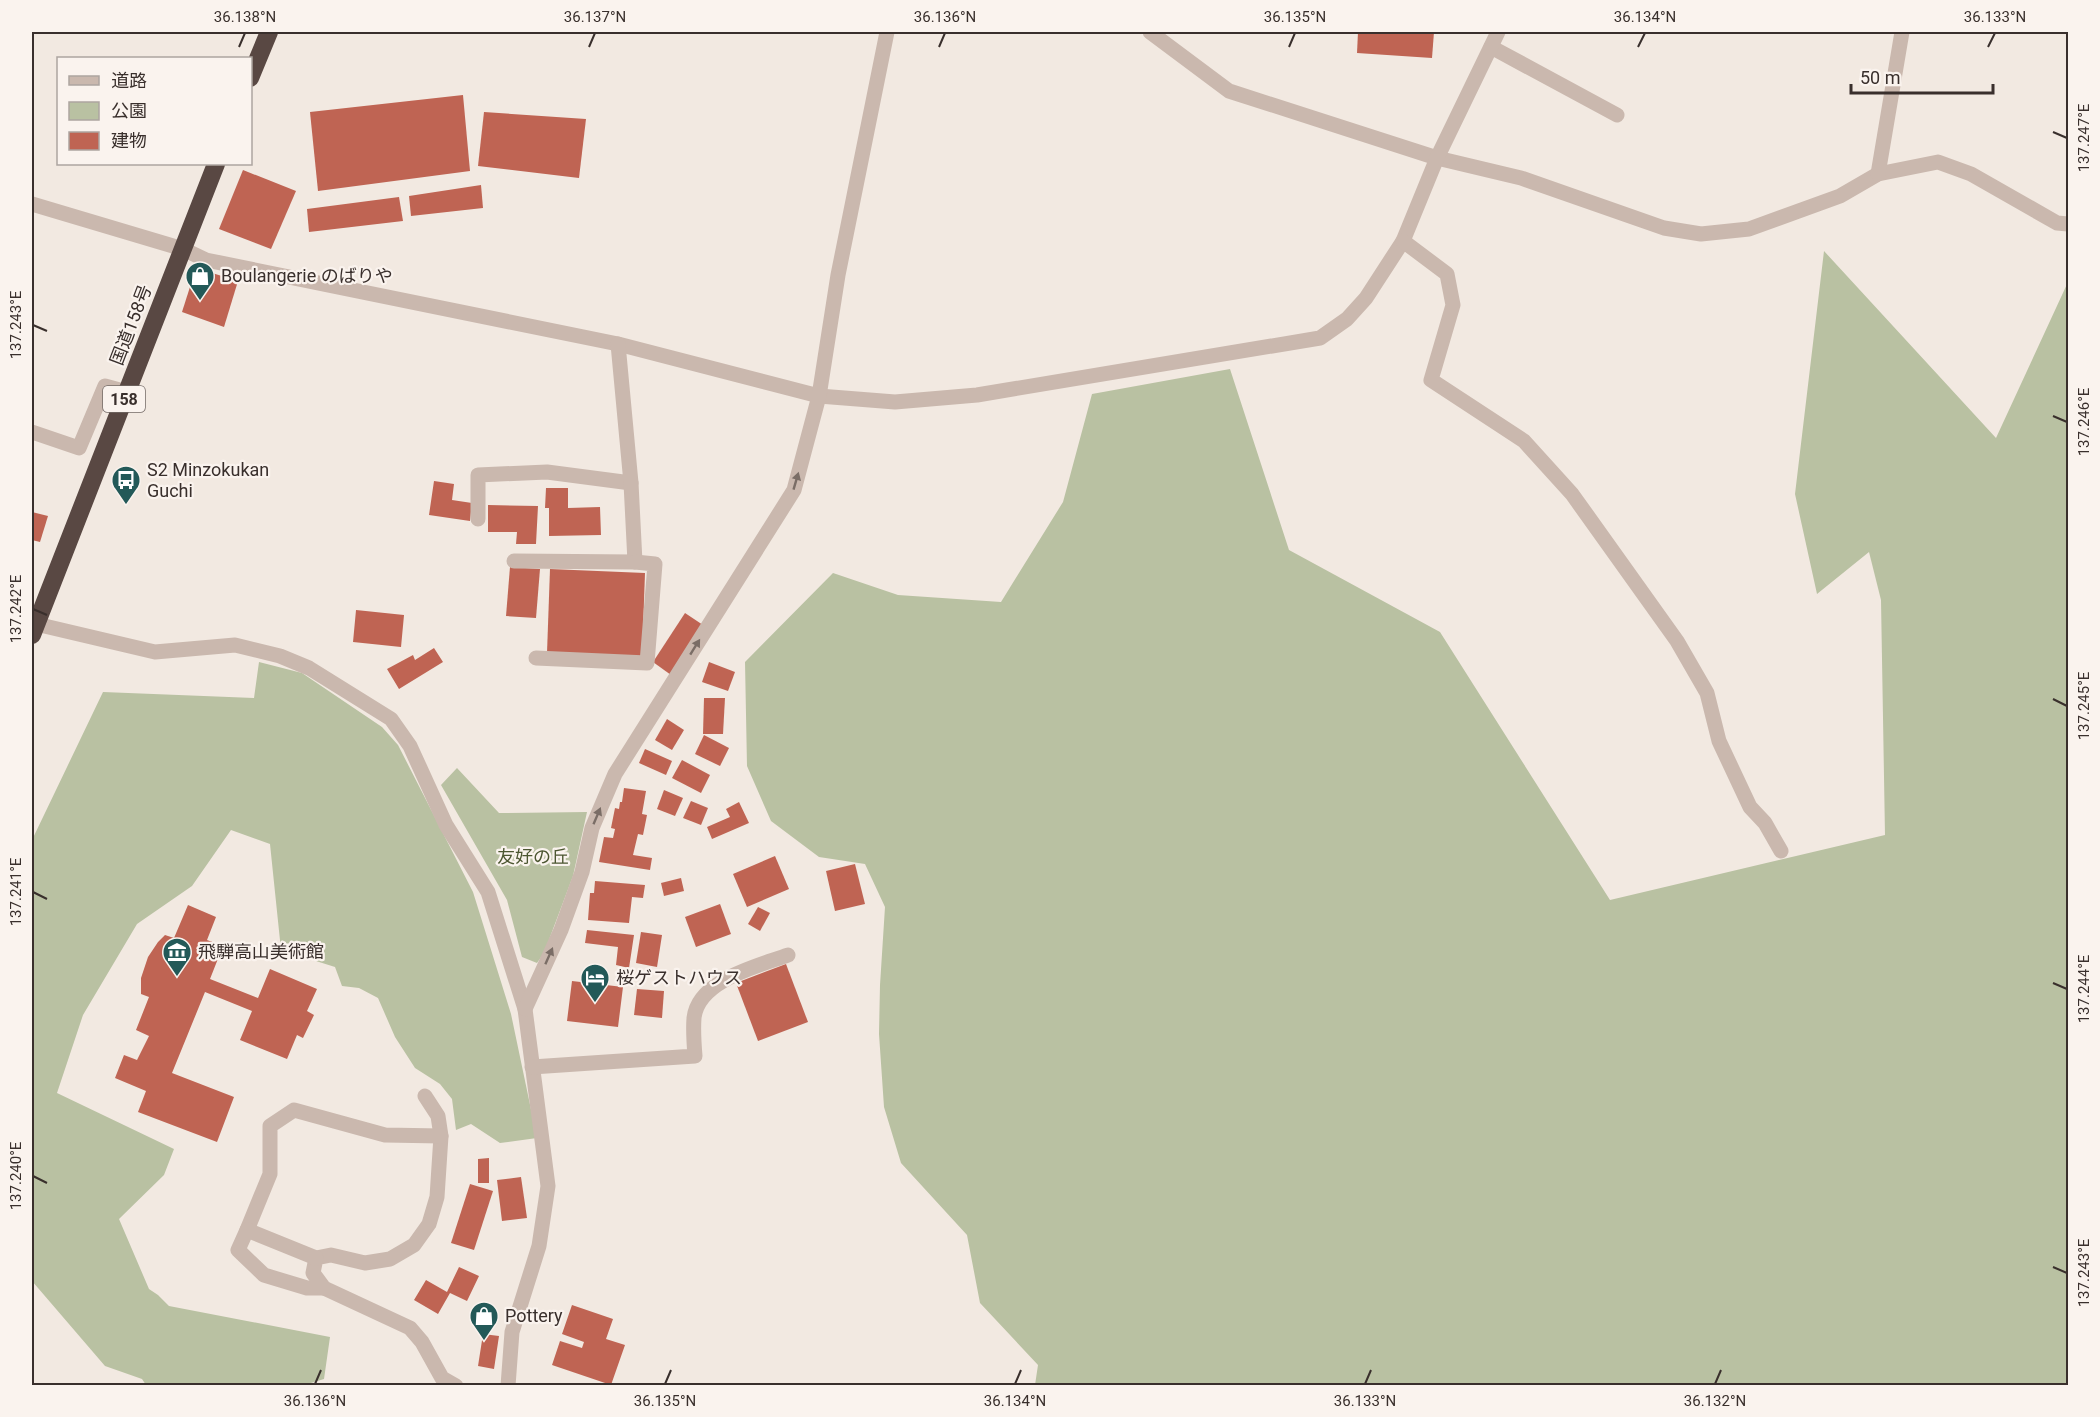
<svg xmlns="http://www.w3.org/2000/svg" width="2100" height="1417" font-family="Roboto,'Noto Sans JP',sans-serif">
<rect width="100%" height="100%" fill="#f2e9e1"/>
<!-- green -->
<g fill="#b9c1a2">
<path d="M1824,251L1996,438L2068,282V1385H1035L1038,1365L980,1303L967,1235L901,1163L884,1107L879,1034L880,985L885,907L865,864L819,857L771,821L747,766L745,662L833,573L898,595L1001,602L1063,502L1092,394L1230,369L1289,550L1440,632L1610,900L1885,835L1881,600L1869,552L1817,594L1795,494Z"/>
<path d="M259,662L302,673L382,727L398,745L473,892L511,1014L537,1138L500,1143L471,1124L456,1130L452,1099L440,1084L415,1068L395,1037L378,998L359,988L342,986L335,967L281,950L270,844L231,830L192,886L137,924L83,1015L57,1093L174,1149L164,1175L119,1219L149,1289L158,1295L169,1306L330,1337L324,1379L301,1386L146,1385L142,1379L105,1366L32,1281V840L103,692L254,698Z"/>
<path d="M457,768L499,813L587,812L573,876L544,953L537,963L522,957L507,900L441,785Z"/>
</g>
<!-- building -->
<g fill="#bf6453">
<path d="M1358,32H1434L1432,58L1357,53Z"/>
<path d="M463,95L470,171L318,191L310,112Z"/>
<path d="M484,112L586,119L579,178L478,166Z"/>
<path d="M243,170L296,191L271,249L219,229Z"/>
<path d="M481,185L483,208L411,216L409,196Z"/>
<path d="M399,197L403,221L309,232L307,209Z"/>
<path d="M196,268L238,281L224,327L182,312Z"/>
<path d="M434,481L454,484L452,500L472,503L470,521L429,515Z"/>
<path d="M546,488H568V508L600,507L601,535L549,536V508H545Z"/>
<path d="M488,505L538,506L536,544H516L517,532H488Z"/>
<path d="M32,512L48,516L40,542L32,540Z"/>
<path d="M510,567L540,569L536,618L506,616Z"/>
<path d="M550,569L645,573L642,657L547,653Z"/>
<path d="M356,610L404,615L401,647L353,642Z"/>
<path d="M685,613L703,625L671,675L653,662Z"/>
<path d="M434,648L443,662L399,689L387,669L413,655L415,660Z"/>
<path d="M709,662L735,672L728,691L702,682Z"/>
<path d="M704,698H725L723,734H703Z"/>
<path d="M667,719L684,730L672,750L655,740Z"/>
<path d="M704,735L729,748L720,766L695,754Z"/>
<path d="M645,749L672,761L666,775L639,763Z"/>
<path d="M682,760L710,775L701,793L672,778Z"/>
<path d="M624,788L646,791L642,814L647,815L643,835L638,834L633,855L652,858L650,870L599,862L604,837L613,838L615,829L611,828L615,808L619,809L620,802H622Z"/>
<path d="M664,790L683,798L675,816L657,809Z"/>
<path d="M691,801L708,808L701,825L683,818Z"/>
<path d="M739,802L749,823L712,839L707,827L730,817L726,809Z"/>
<path d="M775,856L789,889L747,907L733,874Z"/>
<path d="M855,864L865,904L835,911L826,871Z"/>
<path d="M681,878L684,891L664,896L661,883Z"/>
<path d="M595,881L645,885L643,898L632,897L629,923L588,920L590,893H594Z"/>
<path d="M720,904L731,934L696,947L685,917Z"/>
<path d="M188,905L216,917L207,940L223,946L210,979L258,998L270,969L317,989L307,1011L314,1015L303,1038L297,1035L287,1059L240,1040L252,1011L205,992L172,1073L234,1097L217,1142L138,1112L146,1091L115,1078L124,1055L137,1060L149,1036L136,1030L149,997L141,994V978L148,957L158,942L165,935L174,938Z"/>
<path d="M758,907L770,913L760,931L748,924Z"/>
<path d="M587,930L634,935L629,968L616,965L618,947L585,943Z"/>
<path d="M641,932L662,935L657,967L636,963Z"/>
<path d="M786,964L808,1022L758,1041L736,983Z"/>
<path d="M572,981L623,987L618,1027L567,1021Z"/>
<path d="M637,989L664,991L662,1018L634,1015Z"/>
<path d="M489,1158V1183H478V1159Z"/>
<path d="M521,1177L527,1218L502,1221L497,1180Z"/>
<path d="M470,1184L493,1191L474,1250L451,1243Z"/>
<path d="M459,1267L479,1276L467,1301L450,1293L438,1314L414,1300L426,1280L447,1292Z"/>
<path d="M572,1305L613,1319L606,1339L625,1345L611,1385L552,1365L560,1341L582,1348L584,1342L562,1334Z"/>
<path d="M483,1334L499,1336L494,1369L478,1366Z"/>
</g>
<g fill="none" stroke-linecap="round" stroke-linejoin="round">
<!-- minor -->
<g stroke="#cab8ae" stroke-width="15">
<path d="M1150,32L1229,91L1437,158L1521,178L1664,228L1701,234L1749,229L1840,196L1878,174L1938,162L1971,174L2057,223L2068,224"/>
<path d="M1491,47L1617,115"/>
<path d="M1878,174L1902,32"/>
<path d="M32,204L183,249L206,260L618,344L819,396L895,402L977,395L1320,338L1347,319L1366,298L1403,241L1437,158L1498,32"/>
<path d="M1403,241L1447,274L1453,305L1431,380L1524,441L1572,494L1677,641L1707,693L1719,741L1750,807L1765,823L1781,851"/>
<path d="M32,432L79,448L105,386L127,392"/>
<path d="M478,519V475L547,472L631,483"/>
<path d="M514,561L635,562L631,483L618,344"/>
<path d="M36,624L155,652L235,645L280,656L309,668L391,719L410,746L446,825L488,892L525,1009L548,1186L539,1246L512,1332L508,1386"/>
<path d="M536,658L647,663L655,564L635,562"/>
<path d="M525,1009L561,930L582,872L592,828L615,774L794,490L819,396L838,275L887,32"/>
<path d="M532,1067L695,1056C694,1044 693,1031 694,1018C698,980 758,966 788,955"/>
<path d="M425,1096L438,1116L441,1136L437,1197L429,1224L414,1245L390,1259L365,1263L331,1255L316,1258L313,1273L324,1288L410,1328L422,1342L442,1378L456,1386"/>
<path d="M247,1230L270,1174V1126L294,1110L385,1135L441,1136"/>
<path d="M316,1258L247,1230L238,1250L264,1275L307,1288H324"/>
</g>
<!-- highway -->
<g stroke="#594843" stroke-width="18">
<path d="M250,78L269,32"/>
<path d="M32,635L216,164"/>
</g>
</g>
<!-- one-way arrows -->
<defs><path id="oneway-solid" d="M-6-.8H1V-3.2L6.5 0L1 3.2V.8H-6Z" transform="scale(1.5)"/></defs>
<g fill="#7a6d66">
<use href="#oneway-solid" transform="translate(796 481) rotate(-74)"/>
<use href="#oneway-solid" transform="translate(695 647) rotate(-58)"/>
<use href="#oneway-solid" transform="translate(597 816) rotate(-67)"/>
<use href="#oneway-solid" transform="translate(549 956) rotate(-66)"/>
</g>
<!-- ticks -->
<path fill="none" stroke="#392f2c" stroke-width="2" d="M239,47L245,33M589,47L595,33M939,47L945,33M1289,47L1295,33M1638,47L1645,33M1988,47L1995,33M2053,132L2067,138M33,325L47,331M2053,416L2067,422M33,609L47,615M2053,699L2067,706M33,892L47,899M2053,983L2067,989M33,1176L47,1183M2053,1267L2067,1273M315,1384L321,1370M665,1384L671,1370M1015,1384L1021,1370M1365,1384L1371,1370M1715,1384L1721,1370"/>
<!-- icons -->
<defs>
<g id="shop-pin" transform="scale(1.5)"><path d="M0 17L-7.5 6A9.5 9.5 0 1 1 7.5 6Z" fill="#235958" stroke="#faf3ee"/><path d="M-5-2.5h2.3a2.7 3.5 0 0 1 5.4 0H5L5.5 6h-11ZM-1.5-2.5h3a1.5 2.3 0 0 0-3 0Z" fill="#fff"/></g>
<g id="bus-pin" transform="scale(1.5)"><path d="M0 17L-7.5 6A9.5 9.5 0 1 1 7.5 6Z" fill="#235958" stroke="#faf3ee"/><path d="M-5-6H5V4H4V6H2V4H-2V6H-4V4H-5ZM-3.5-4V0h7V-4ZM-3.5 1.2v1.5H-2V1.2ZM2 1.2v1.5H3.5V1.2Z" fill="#fff"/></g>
<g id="museum-pin" transform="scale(1.5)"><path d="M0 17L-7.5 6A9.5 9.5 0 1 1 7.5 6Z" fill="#235958" stroke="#faf3ee"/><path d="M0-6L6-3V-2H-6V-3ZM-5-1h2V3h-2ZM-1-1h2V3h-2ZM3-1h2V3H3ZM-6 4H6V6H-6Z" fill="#fff"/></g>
<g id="hotel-pin" transform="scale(1.5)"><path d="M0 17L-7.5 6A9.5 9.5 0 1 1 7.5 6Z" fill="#235958" stroke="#faf3ee"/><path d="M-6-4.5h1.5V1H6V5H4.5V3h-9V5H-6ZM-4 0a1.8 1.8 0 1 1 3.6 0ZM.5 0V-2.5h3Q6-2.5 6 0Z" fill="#fff"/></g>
</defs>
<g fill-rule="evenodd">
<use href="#shop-pin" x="200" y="276"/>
<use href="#bus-pin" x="126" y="480"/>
<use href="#museum-pin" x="177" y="952"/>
<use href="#hotel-pin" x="595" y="978"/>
<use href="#shop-pin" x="484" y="1316"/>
</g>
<g text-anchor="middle" stroke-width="4.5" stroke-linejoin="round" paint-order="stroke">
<!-- shield labels -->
<rect fill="#faf3ee" stroke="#736a66" stroke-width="1.5" x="103" y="386" width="42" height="26" rx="4.5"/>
<g font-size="16" font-weight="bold" fill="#392f2c">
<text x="124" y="405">158</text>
</g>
<!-- poi labels -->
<g font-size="18" fill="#392f2c" stroke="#faf3ee" text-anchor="start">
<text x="221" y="282">Boulangerie のばりや</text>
<text x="147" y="476">S2 Minzokukan<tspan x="147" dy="21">Guchi</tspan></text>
<text x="198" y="958">飛騨高山美術館</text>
<text x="616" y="984">桜ゲストハウス</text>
<text x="505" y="1322">Pottery</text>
</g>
<!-- street labels -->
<g font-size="18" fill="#392f2c" stroke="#faf3ee">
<text transform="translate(131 325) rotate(-69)" y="6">国道158号</text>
</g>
<!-- park labels -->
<g font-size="18" fill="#4c5631" stroke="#faf3ee">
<text x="533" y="863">友好の丘</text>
</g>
</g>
<!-- border -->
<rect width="2100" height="1417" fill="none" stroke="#faf3ee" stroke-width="66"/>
<!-- legend -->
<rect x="57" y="57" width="195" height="108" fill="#faf3ee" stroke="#ada5a0" stroke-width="1.5"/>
<rect x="69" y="76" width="30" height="9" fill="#cab8ae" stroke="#ada5a0" stroke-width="1.5"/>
<text x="111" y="87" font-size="18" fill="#392f2c">道路</text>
<rect x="69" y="102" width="30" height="18" fill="#b9c1a2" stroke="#ada5a0" stroke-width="1.5"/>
<text x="111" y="117" font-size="18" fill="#392f2c">公園</text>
<rect x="69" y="132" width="30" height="18" fill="#bf6453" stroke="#ada5a0" stroke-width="1.5"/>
<text x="111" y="147" font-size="18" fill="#392f2c">建物</text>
<!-- scale -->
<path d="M1851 84v9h142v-9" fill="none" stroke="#392f2c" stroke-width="3"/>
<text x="1860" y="84" font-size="18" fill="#392f2c" stroke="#faf3ee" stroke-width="4.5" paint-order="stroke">50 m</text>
<rect x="33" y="33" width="2034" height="1351" fill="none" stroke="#392f2c" stroke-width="2"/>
<g font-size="15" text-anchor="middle" fill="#392f2c">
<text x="245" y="22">36.138°N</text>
<text x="595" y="22">36.137°N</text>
<text x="945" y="22">36.136°N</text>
<text x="1295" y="22">36.135°N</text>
<text x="1645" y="22">36.134°N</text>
<text x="1995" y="22">36.133°N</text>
<text transform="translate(2084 138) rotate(-90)" y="5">137.247°E</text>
<text transform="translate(16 325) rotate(-90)" y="5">137.243°E</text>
<text transform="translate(2084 422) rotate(-90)" y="5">137.246°E</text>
<text transform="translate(16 609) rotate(-90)" y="5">137.242°E</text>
<text transform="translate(2084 706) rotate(-90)" y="5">137.245°E</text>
<text transform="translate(16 892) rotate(-90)" y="5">137.241°E</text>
<text transform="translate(2084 989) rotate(-90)" y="5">137.244°E</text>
<text transform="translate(16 1176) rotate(-90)" y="5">137.240°E</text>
<text transform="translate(2084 1273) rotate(-90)" y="5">137.243°E</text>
<text x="315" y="1406">36.136°N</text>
<text x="665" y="1406">36.135°N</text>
<text x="1015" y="1406">36.134°N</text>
<text x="1365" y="1406">36.133°N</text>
<text x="1715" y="1406">36.132°N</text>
</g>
</svg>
